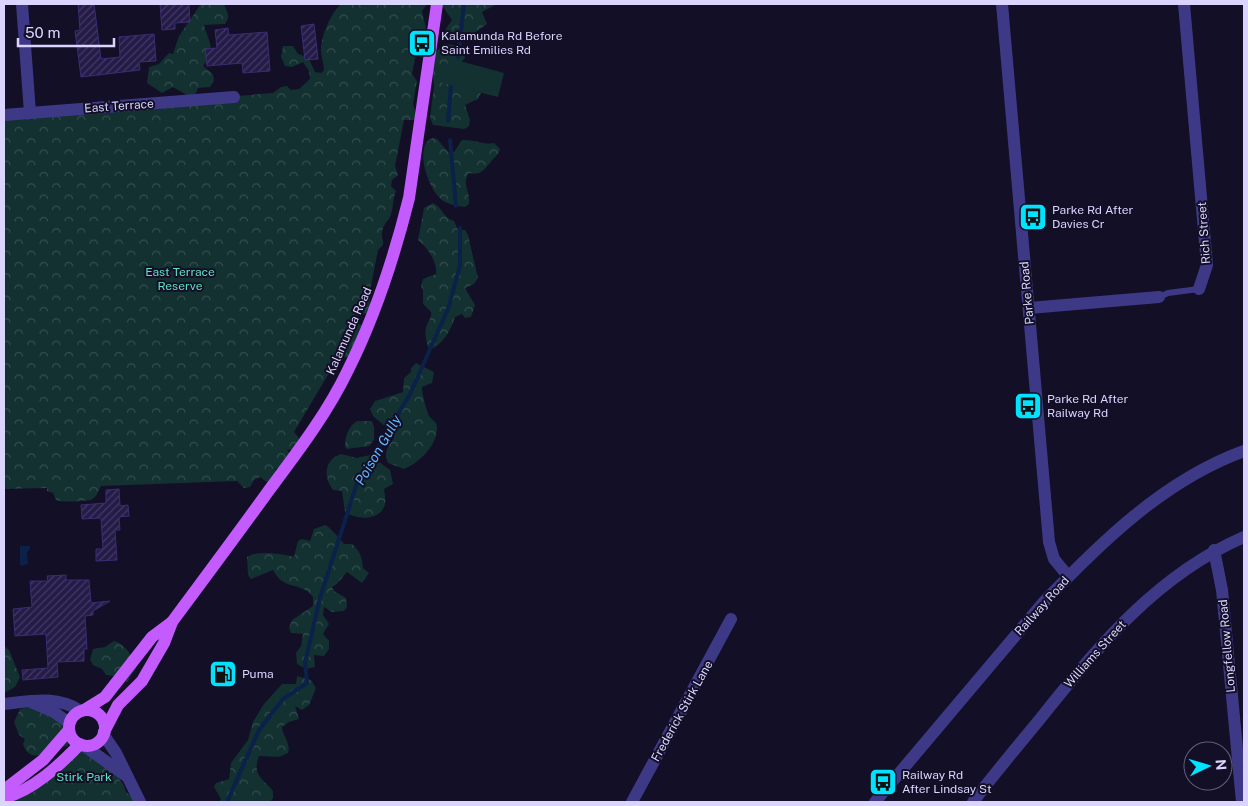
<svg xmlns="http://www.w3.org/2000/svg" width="1248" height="806" font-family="'Public Sans',sans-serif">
<defs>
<pattern id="forest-crowns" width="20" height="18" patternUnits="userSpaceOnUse" patternTransform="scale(1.25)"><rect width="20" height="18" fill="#123130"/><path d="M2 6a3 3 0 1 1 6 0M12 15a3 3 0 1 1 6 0" fill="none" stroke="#344e4f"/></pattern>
<pattern id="building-hatch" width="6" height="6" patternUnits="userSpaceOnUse" patternTransform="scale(1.25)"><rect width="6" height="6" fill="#241b48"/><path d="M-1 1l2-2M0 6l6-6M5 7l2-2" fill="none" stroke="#433b63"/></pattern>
</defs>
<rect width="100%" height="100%" fill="#130f26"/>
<!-- forest -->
<g fill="url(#forest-crowns)">
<path d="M201,4H224C227,12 231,16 225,24L204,25C209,44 217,48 203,66L213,74L214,81L210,87L198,88L195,95H187L173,87L162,93L147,83L149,67L159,64L169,53L173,54L179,36Z"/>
<path d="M341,4H427L422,11L426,28L418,44L412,74L417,81L413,104L416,114L415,120H404L395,166L398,175L392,180L391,186L396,191C392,200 394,210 389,219C385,224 383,226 382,233C381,237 384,240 383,245L378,250L369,296L371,306L366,314L360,313L355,322L364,326L352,352L347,357L338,358L294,432L299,438L300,443L296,449L287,450L290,454L283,468L275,469L278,475L268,483L260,477L254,480L250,487L244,488L237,481L101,486L96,496L91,500C83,501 62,503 56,500L53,493L47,491V488L4,489V115L273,93L281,87L287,86L291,90L299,89L310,79L309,71L303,62L292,67L285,66L281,57L283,46H293L298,54L308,57L315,72L321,73L324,70C324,63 321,57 321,50C321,37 330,14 341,4Z"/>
<path d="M441,4H497L482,12L487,24C476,32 461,44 447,39C443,30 447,27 452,20Z"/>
<path d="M444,44L463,46L465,58L460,63L476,89L481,93L478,99L465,105L470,120L469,126L464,129L433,125L430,118L434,86L432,69L433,55Z"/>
<path d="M433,138L437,139L449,153L454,152L462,140C474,139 483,145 494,143L500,149C498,156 494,157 490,163C484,170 480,176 469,173C461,184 471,191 469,204L465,207C456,206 445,204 439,197C428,187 413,144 433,138Z"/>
<path d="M433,203C443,208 443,218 454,221L458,230H465L468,235L478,278L474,284L465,288L475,305L471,317L465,318L462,314L455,317C451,330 443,345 429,350C427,343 424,335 426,328C427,322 432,319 431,312L423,304V290L421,286L423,279L436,274C437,261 428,248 418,240L424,208Z"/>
<path d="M416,363L434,372L432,383L422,387C422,395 426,407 428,414C430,420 437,420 437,427C438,445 419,463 404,469L388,463C383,452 388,447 394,438V434L373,416L370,409L375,401L403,392L404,378L411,372V368Z"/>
<path d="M357,421H371L374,426V440L369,446L347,449L345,447C345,436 348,427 357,421Z"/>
<path d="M341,454L357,458L370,455L390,470L393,484L384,489C385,496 387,503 383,509C376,521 355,519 345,512L342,491L333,490C323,477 324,460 341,454Z"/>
<path d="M325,525C329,526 342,541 344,544H352C360,551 362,557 363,568L369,573L362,583L347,572L337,584L332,587L334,591L346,598L347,607L344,611L332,612L324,607L323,615L329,624L323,634L329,641V649L324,656L314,655L315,667L306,669L297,664L296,653L301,646L303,634L291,633L289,628L292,620L313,606V597C300,580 284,592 273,570L251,579L248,575L247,557C255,550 283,554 294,557L298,541L302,539L310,541L314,529Z"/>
<path d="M114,641C126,644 133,657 136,668L127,682H120L114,676L106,675L102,669L93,665L90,660L93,649L105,647Z"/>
<path d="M4,646L9,650L20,677L15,687L4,693Z"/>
<path d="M297,676L311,680L316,688L309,705L302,710L295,706L299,719L289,722L282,727C283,737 291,743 288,753L279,757L259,756C252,776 262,777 273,791V798L270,802H219L221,799L214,787L216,783L229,779L231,763L248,740L253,722L264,704L282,684H296Z"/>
<path d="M39,705L61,709L73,737L67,746C53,747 31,768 23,744L25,739L19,735L14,722L20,709Z"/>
<path d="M80,744L108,762L124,786L126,792L138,802H4Z"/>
</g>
<!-- pitch -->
<path fill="#123130" d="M449,58L504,73L498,97L442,83Z"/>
<!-- water -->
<path fill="#0b2149" d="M20,546H30V549L27,552L28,564L20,566Z"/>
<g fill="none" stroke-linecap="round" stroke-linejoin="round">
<!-- stream -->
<g stroke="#0b2149" stroke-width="4">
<path d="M458,57L464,4"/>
<path d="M448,121L451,87"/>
<path d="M450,140L456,206"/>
<path d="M227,802L259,730L283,699L307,683L305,663L320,598L356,486L410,394L448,309L460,266V228"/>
</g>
</g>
<!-- building -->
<g fill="url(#building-hatch)" stroke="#3b2c74">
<path d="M78,4H94L101,59L120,57L119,37L154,34L156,61L139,62L140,70L81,77L75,31L80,30Z"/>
<path d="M160,4H189L190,22L175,23V29L162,30Z"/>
<path d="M314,24L318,59L305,60L301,26Z"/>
<path d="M228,28L229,35L267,32L270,71L243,73L242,63L207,66L205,49L217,48L215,30Z"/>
<path d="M119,489L120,506L128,505L129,516L119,517L120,530H115L117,560L96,561V549H103L101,518L82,519L81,505L106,503V490Z"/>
<path d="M66,575V580H89L91,603L110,601L93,611V615L85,616L87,649H84V661L57,662L58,677L23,680L22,670L48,668L46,634L15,636L13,609L32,607L30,581H48L47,576Z"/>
</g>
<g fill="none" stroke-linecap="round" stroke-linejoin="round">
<!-- service -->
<path stroke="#3d3986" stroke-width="6" d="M1159,297L1168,293L1199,289"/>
<!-- minor -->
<g stroke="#3d3986" stroke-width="12">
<path d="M22,4L30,113"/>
<path d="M1002,4L1049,542L1054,559L1068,576"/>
<path d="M1184,4L1207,265L1199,289"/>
<path d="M4,115L234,97"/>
<path d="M1029,308L1159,297"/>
<path d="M1214,550L1222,590L1242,802"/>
<path d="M103,734L116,753L140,802"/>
<path d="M83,745L125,775"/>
<path d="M632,802L731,619"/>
<path d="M973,802C994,774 1017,747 1040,719C1097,647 1158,574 1244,537"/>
</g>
<!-- tertiary -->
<g stroke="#3d3986" stroke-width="12">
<path d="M31,702L54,712L69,723"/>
<path d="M4,704C31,701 56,695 81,711"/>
<path d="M875,802L1042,604C1100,543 1164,480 1244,451"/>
</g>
<!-- primary -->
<g stroke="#c35bff" stroke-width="12">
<path d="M84,710L105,697L152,637L172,622"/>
<circle cx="87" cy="728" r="18"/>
<path d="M104,732L118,705L142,681L164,643L172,622C204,579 236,536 267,493C296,454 327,414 348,370C376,314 394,258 409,198L437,4"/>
<path d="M4,790L43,760L69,730"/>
<path d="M4,798C33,790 59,766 80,744"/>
</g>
</g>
<!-- icons -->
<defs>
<g id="bus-square" transform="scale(1.4375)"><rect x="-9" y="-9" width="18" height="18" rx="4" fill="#00e3ff" stroke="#130f26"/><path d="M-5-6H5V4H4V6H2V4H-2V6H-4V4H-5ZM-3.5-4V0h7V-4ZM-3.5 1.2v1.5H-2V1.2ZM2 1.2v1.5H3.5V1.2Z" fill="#111"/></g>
<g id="fuel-square" transform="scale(1.4375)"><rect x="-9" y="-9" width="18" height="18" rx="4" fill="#00e3ff" stroke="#130f26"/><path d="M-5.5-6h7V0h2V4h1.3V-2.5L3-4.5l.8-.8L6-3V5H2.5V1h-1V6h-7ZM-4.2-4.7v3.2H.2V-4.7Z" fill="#111"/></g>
</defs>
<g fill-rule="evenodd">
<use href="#bus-square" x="422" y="43"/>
<use href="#bus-square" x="1033" y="217"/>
<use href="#bus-square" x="1028" y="406"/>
<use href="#fuel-square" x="223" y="674"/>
<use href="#bus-square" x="883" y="782"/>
</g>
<g text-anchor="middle" stroke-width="4" stroke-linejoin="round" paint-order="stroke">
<!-- poi labels -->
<g font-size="12" fill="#dad4ff" stroke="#130f26" text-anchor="start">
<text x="441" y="40">Kalamunda Rd Before<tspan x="441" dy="14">Saint Emilies Rd</tspan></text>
<text x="1052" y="214">Parke Rd After<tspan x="1052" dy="14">Davies Cr</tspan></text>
<text x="1047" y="403">Parke Rd After<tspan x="1047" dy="14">Railway Rd</tspan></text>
<text x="242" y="678">Puma</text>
<text x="902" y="779">Railway Rd<tspan x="902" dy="14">After Lindsay St</tspan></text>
</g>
<!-- street labels -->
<g font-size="12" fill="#dad4ff" stroke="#130f26">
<text transform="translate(119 106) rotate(-4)" y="4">East Terrace</text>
<text transform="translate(1204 233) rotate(-94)" y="4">Rich Street</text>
<text transform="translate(1027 293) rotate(-95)" y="4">Parke Road</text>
<text transform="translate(349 331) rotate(-66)" y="4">Kalamunda Road</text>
<text transform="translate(1042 606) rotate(-48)" y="4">Railway Road</text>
<text transform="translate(1227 646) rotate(-95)" y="4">Longfellow Road</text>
<text transform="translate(1095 654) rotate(-48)" y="4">Williams Street</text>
<text transform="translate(682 711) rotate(-61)" y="4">Frederick Stirk Lane</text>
</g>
<!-- park labels -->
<g font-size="12" fill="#5ee2c2" stroke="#130f26">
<text x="180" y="276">East Terrace<tspan x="180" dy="14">Reserve</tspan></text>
<text x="84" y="781">Stirk Park</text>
</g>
<!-- water labels -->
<g font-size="14" font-style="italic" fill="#62b5ff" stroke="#130f26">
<text transform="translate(378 450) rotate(-60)" y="5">Poison Gully</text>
</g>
</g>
<!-- border -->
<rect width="1248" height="806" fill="none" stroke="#dad4ff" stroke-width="10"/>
<!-- north arrow -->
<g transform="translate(1208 766) rotate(85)"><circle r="24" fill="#130f26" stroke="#635e7d"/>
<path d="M0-4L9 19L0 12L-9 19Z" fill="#00e3ff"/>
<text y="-8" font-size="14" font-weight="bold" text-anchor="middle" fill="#dad4ff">N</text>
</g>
<!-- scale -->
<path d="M18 38v8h96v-8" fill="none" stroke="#dad4ff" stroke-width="2.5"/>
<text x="25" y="38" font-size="15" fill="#dad4ff" stroke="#130f26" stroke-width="4" paint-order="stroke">50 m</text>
</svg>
